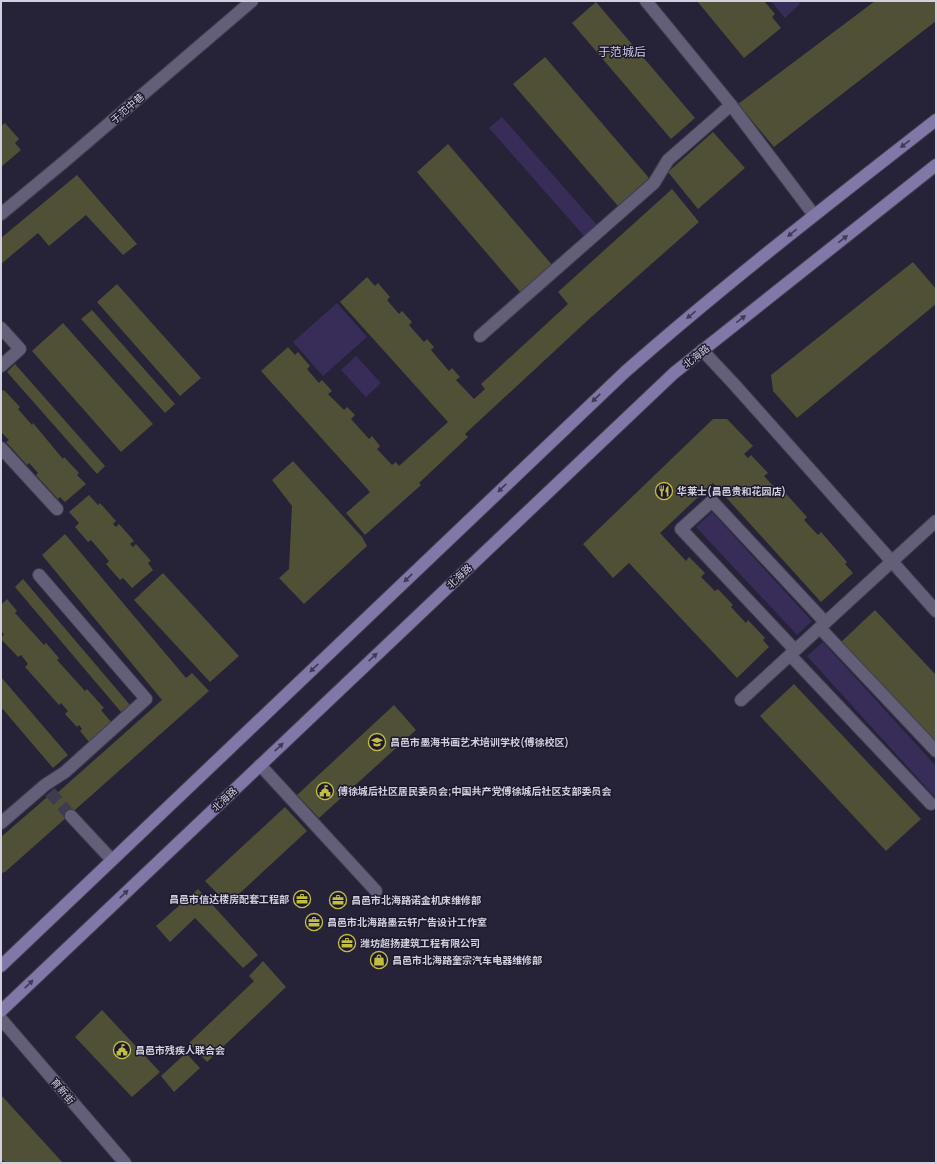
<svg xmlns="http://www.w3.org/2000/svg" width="937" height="1164" font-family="Manrope,'Noto Sans SC',sans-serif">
<rect width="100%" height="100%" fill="#262237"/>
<!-- green -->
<g fill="#382d58">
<path d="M771,1H798L800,4L785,18Z"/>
<path d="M502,117L597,225L584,236L489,128Z"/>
<path d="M337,303L367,337L323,376L293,342Z"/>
<path d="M356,356L381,383L366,397L341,370Z"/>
<path d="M712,512L812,621L797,635L696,527Z"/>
<path d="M823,642L936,766V798L807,656Z"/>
</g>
<!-- building -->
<g fill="#505036">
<path d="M697,1H764L775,14L772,17L781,28L744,58Z"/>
<path d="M875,1H936V21L774,147L738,104Z"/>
<path d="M596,2L695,118L671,139L572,23Z"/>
<path d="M545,57L649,178L618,206L513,84Z"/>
<path d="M5,123L19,139L15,143L21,150L1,167V126Z"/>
<path d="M713,132L745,168L698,209L668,172Z"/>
<path d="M448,144L553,266L521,293L417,172Z"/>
<path d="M77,175L137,244L123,255L86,215L49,246L38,233L1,264V238Z"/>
<path d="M672,189L699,222L588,320L465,434L468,437L419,483L421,485L365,535L346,513L370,492L261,371L288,347L295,355L298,352L310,366L307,369L319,383L322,380L332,391L328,394L344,410L347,407L355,415L351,419L369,439L372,436L380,446L377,449L392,465L396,462L399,466L448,422L340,302L367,277L375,286L378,283L390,297L387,300L399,314L402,311L412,322L409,325L424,342L427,339L434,347L431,350L449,371L452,368L460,377L456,380L474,399L485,389L481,384L568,304L558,292Z"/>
<path d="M913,262L936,289V304L797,418L773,391L771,375Z"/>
<path d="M117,284L201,378L180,396L97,302Z"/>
<path d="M92,310L175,404L165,413L81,319Z"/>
<path d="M63,323L153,424L121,452L32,351Z"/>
<path d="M15,364L105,466L97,474L7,372Z"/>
<path d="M1,389L3,391L4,390L20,407L18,409L32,425L33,423L63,459L64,457L79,473L77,475L86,484L65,502L60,497L58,499L36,475L38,473L29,463L27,465L6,442L9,440L1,432Z"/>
<path d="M713,419H727L753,446L744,454L748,458L751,455L768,473L764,476L776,489L779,486L807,517L804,520L818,535L821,532L847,562L845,564L853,573L821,602L713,483L660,533L686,561L689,557L705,573L701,577L715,591L718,589L733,605L731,607L746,623L748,620L765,638L763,640L769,647L737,678L629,563L613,578L583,544Z"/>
<path d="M293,461L362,537L367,546L304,604L279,578L289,569L292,506L272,480Z"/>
<path d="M89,495L98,505L100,503L116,521L113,524L116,527L119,524L134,541L130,544L133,547L136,544L151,561L148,563L153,570L132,588L123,578L120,580L106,564L109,561L91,540L88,542L75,527L79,523L69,512Z"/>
<path d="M65,534L186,678L192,673L209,691L5,872L1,873V837L53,792L56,794L162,700L42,555Z"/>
<path d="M163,573L239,656L210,682L134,600Z"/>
<path d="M23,579L130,705L121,712L15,587Z"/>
<path d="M7,599L17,611L15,613L44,645L46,643L59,658L57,660L85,691L87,689L104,708L101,710L112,723L90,743L80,731L82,729L79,725L77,727L65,714L68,711L61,703L59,705L25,667L28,664L21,655L18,657L1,639L4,634L1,631V605Z"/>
<path d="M875,610L936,675V744L840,643Z"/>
<path d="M1,677L68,755L53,768L1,707Z"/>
<path d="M794,684L921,819L886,851L760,716Z"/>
<path d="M394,705L416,730L319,818L297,795Z"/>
<path d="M285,807L307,831L228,904L205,881Z"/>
<path d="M198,889L258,955L243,968L195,918L170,942L156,926Z"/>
<path d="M263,961L286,987L207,1062L189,1043L254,981L249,976Z"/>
<path d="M102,1010L160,1072L132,1097L75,1037Z"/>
<path d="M186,1053L200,1068L174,1092L161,1076Z"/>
<path d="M1,1095L63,1163H5L1,1159Z"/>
</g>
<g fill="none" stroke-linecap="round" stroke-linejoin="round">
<!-- minor-tunnel -->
<path stroke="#403c50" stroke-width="12" stroke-dasharray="12 6" stroke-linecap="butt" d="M50,792L71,816"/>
<!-- minor casing -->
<g stroke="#423e50" stroke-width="14">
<g id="minor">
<path d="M646,1L731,105L814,215"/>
<path d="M1,214L65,161L252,1"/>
<path d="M1,328L20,349L1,366"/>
<path d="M480,336L654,183L668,160L731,105"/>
<path d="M702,350L733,383L936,611"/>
<path d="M1,448L57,509"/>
<path d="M820,628L936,751"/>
<path d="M795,650L681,529L712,501L825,622"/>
<path d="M790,655L931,804"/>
<path d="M741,700L936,521"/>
<path d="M260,765L376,891"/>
<path d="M71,816L112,860"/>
<path d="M1,823L45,785L65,772L146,699L39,575"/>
<path d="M1,1019L125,1163"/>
</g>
</g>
<!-- major casing -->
<g stroke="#423e50" stroke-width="14">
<g id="major">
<path d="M1,966L625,372C725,284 831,202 936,120"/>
<path d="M1,1011L674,373L936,165"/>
</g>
</g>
<!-- minor -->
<use href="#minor" stroke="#635f78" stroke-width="12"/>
<!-- major -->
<use href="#major" stroke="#8178a7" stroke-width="12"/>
</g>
<!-- one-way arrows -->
<defs><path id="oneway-solid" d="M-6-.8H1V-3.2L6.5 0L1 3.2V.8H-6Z"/></defs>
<g fill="#403a58">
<use href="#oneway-solid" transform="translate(905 144) rotate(142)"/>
<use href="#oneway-solid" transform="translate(792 233) rotate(141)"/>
<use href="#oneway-solid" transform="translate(843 239) rotate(-38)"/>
<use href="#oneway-solid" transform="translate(691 315) rotate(141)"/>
<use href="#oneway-solid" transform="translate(741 319) rotate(-38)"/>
<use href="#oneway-solid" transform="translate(596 398) rotate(136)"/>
<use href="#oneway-solid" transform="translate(502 488) rotate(136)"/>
<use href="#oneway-solid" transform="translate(408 578) rotate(136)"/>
<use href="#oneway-solid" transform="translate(373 657) rotate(-43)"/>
<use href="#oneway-solid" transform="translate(314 668) rotate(136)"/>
<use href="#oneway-solid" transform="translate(279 747) rotate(-43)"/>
<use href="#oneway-solid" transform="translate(124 894) rotate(-44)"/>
<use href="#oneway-solid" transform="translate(29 984) rotate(-44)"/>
</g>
<!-- icons -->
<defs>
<g id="restaurant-ring" transform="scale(0.9)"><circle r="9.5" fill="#1d182d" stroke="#c1be40" stroke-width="1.5"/><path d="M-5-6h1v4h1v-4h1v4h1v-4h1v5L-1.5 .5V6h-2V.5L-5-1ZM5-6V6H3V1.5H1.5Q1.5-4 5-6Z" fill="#c1be40"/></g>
<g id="school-ring" transform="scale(0.9)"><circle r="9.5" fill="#1d182d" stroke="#c1be40" stroke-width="1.5"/><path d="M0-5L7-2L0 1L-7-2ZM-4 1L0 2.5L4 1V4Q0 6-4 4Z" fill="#c1be40"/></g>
<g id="civic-ring" transform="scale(0.9)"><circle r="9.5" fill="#1d182d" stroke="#c1be40" stroke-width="1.5"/><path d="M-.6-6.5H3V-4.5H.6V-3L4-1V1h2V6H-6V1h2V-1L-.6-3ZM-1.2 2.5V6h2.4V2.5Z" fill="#c1be40"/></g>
<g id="office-ring" transform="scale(0.9)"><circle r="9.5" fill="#1d182d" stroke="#c1be40" stroke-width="1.5"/><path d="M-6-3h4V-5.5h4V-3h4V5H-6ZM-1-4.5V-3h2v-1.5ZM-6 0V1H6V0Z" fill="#c1be40"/></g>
<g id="shop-ring" transform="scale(0.9)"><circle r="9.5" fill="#1d182d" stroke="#c1be40" stroke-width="1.5"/><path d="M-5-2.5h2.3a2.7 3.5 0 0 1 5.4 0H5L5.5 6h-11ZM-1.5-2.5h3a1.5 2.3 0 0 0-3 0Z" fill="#c1be40"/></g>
</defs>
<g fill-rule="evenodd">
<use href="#restaurant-ring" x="664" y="491"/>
<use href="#school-ring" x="377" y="742"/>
<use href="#civic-ring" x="325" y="791"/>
<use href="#office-ring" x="302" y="899"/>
<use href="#office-ring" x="338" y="900"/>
<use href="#office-ring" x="314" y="922"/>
<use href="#office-ring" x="347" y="943"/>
<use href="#shop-ring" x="379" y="960"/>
<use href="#civic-ring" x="122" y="1050"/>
</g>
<g text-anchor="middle" stroke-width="3" stroke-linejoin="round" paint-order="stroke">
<!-- street labels -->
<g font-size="10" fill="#d2d0de" stroke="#1d182d">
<text transform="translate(127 108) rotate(-41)" y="4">于范中巷</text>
<text transform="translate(696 356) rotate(-39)" y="4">北海路</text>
<text transform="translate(459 576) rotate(-43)" y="4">北海路</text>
<text transform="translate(224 799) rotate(-44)" y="4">北海路</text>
<text transform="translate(63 1091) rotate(49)" y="4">育新街</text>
</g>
<!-- poi labels -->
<g font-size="10" font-weight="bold" fill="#d2d0de" stroke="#1d182d" text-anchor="start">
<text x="677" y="495">华莱士(昌邑贵和花园店)</text>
<text x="390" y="746">昌邑市墨海书画艺术培训学校(傅徐校区)</text>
<text x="338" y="795">傅徐城后社区居民委员会;中国共产党傅徐城后社区支部委员会</text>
<text x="289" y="903" text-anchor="end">昌邑市信达楼房配套工程部</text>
<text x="351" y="904">昌邑市北海路诺金机床维修部</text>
<text x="327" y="926">昌邑市北海路墨云轩广告设计工作室</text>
<text x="360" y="947">潍坊超扬建筑工程有限公司</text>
<text x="392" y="964">昌邑市北海路奎宗汽车电器维修部</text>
<text x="135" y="1054">昌邑市残疾人联合会</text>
</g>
<!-- quarter labels -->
<g font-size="12" fill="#cec9e6" stroke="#1d182d">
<text x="622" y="56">于范城后</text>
</g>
</g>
<!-- border -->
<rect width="937" height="1164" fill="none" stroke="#d2d0de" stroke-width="4"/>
</svg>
